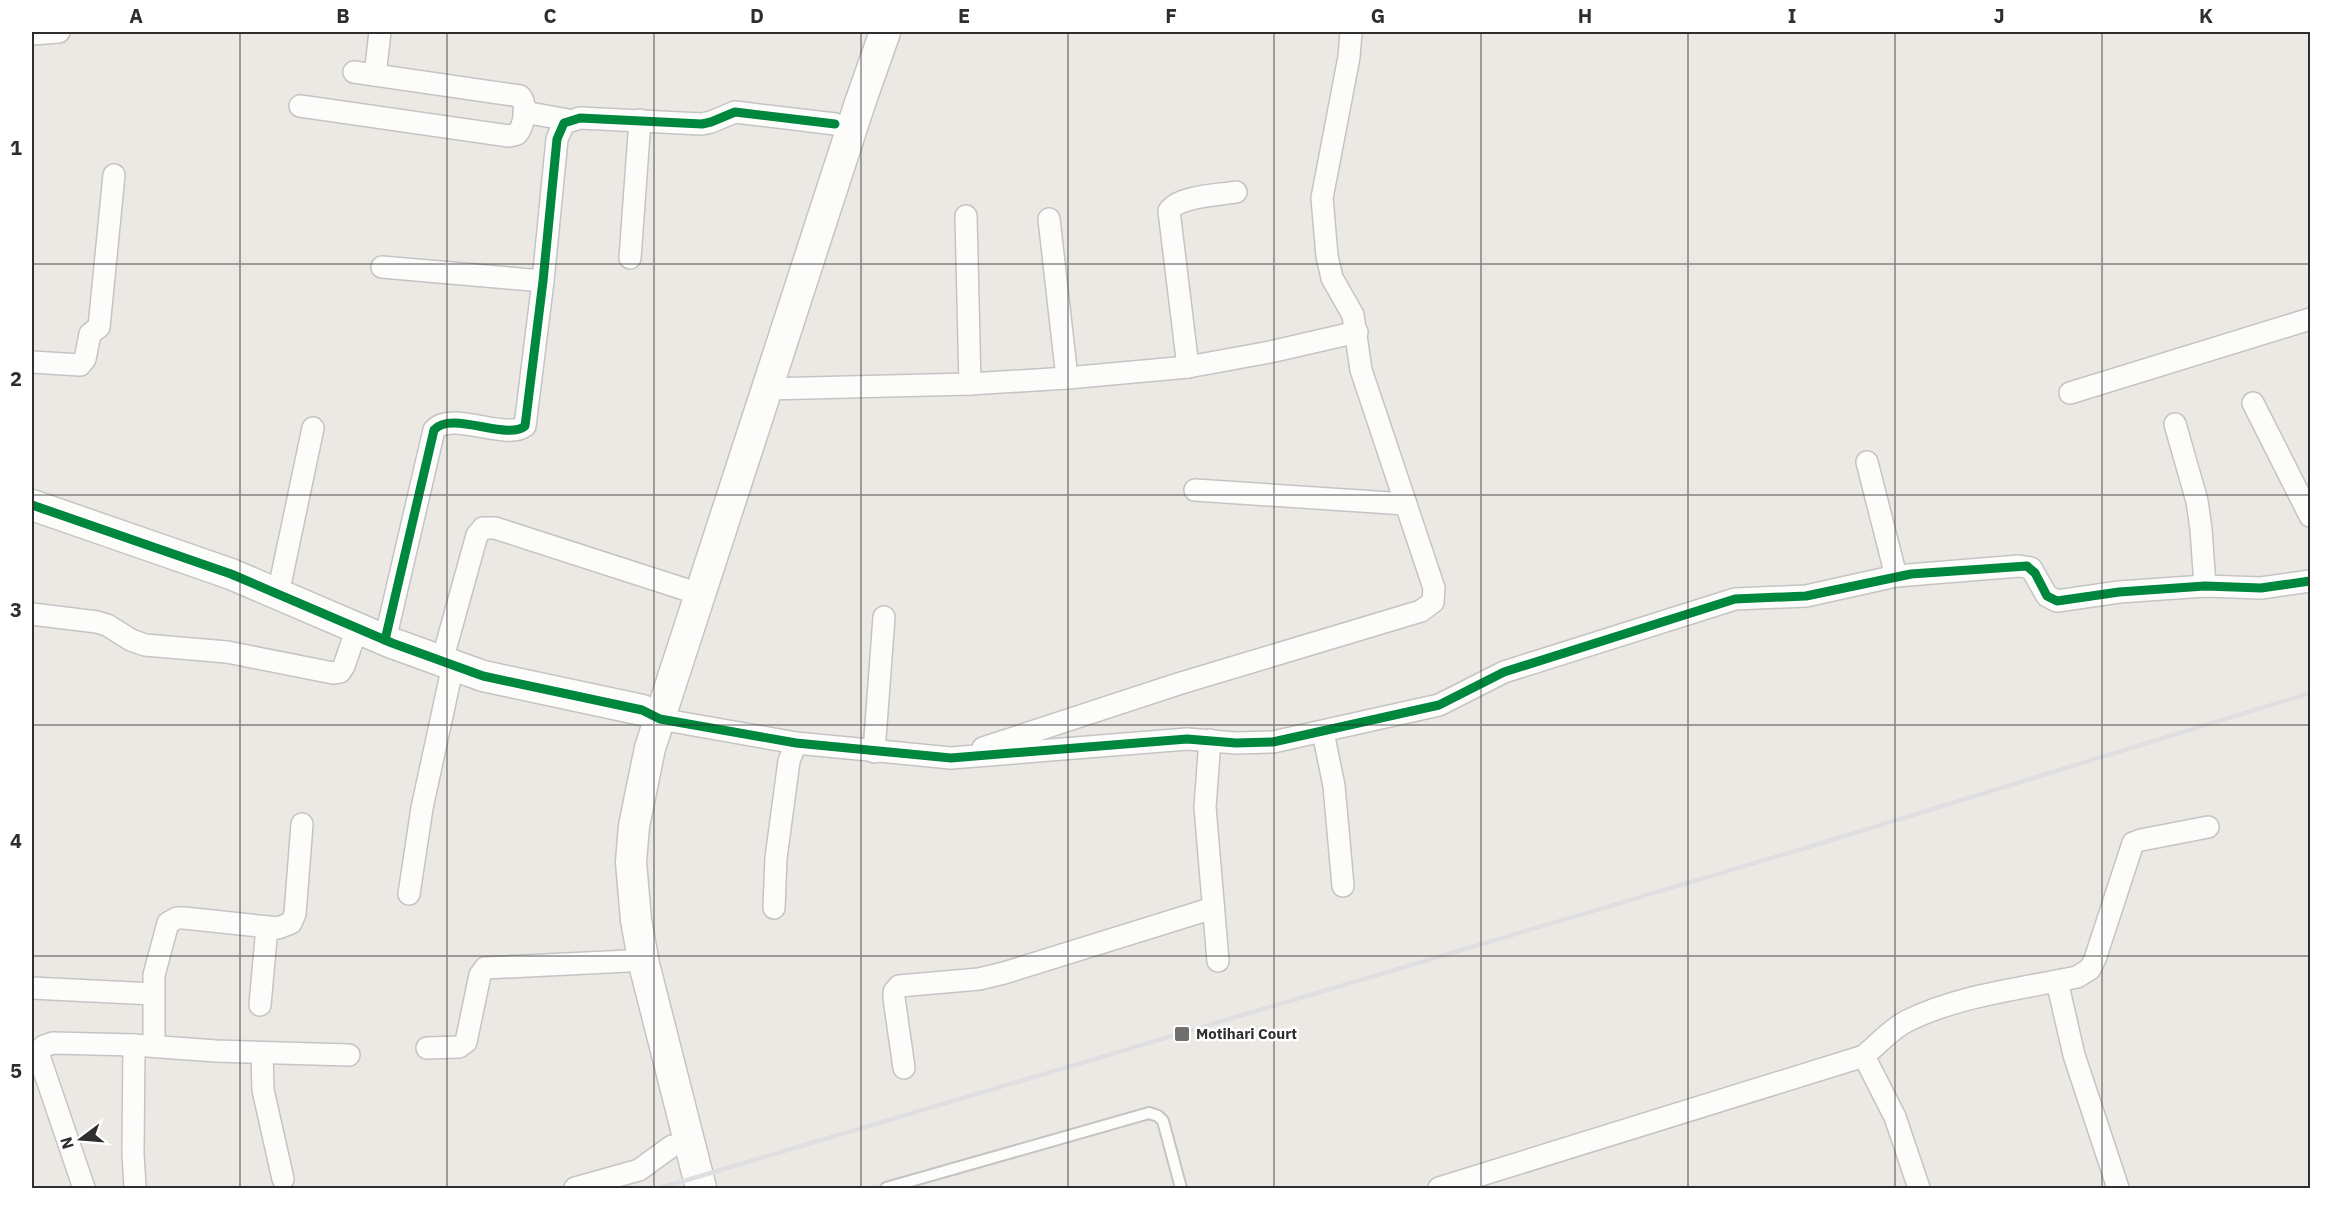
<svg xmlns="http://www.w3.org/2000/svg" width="2342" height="1220" font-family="'IBM Plex Sans',sans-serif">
<rect width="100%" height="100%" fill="#ece8e4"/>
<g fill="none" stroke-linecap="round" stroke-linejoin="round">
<!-- lane casing -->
<g stroke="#c5c4c5" stroke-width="14">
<path id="lane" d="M886,1188L1149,1113L1158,1116L1163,1121L1181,1188"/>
</g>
<!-- street casing -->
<g stroke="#c5c4c5" stroke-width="24">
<g id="street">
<path d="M32,34L59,32"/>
<path d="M375,75L380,32"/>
<path d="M300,106L509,136L517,134C524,126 528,105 520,96L354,72"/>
<path d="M524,112L568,120"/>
<path d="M966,216L970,384"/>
<path d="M1049,219L1067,378"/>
<path d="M630,258L640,120"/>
<path d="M382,267L543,281"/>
<path d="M32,362L80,365L85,359L90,334L99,327L114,175"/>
<path d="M1188,367L1169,211C1178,196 1219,195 1236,192"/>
<path d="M767,389L970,384L1067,378L1188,367L1270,352L1357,332"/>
<path d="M2070,393L2310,319"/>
<path d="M2253,403L2310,516"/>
<path d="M2175,424L2197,501L2201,529L2205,586"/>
<path d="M1867,462L1896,576"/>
<path d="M1195,490L1406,504"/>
<path d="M278,594L313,428"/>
<path d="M32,614L97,622L107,625L131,640L145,645L227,652L333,673L340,672L344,666L357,628"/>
<path d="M385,640L434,430C451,410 507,441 525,426L543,281L557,139L564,123L580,118L702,124L711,122L735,112L835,124"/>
<path d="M442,661L477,535L483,528H495L684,589"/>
<path d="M647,713L660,719L796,743L951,758L1187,739L1236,743L1273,742L1439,705L1504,672L1735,599L1806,596L1896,576L2019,566L2031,568L2047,596L2057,601L2119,592L2205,586L2261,588L2310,581"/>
<path d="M1323,732L1334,786L1343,886"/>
<path d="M1210,740L1205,807L1218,961"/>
<path d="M983,748L1178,684L1421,611L1433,602L1434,588L1361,370L1353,315L1332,278L1327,256L1322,198L1349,57L1351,32"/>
<path d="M874,752L884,617"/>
<path d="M409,894L422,808L453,665"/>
<path d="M774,908L776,858L789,761L796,743"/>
<path d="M2057,981L2074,1055L2118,1188"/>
<path d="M32,988L153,994"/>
<path d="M260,1005L267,927"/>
<path d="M134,1045L133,1153L135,1188"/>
<path d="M154,1046V975L168,923L177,918H184L278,928L291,923L295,914L302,824"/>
<path d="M427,1048L459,1047L466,1042L480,975L485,968L628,961"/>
<path d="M262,1053L263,1090L283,1179"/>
<path d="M1864,1056C1877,1045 1891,1029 1907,1021C1960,995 2020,989 2077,977L2090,969L2095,959L2133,843L2141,840L2208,827"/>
<path d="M904,1068L894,998V992L899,986L979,979L1004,973L1213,908"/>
<path d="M84,1188L39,1056V1051L44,1046L53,1043L134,1045L216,1051L349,1055"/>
<path d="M575,1188L639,1170L672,1146"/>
<path d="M1439,1188L1864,1056L1895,1117L1919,1188"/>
</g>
</g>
<!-- secondary casing -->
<g stroke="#c5c4c5" stroke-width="33">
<g id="secondary">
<path d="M32,505L231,574L392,643L483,676L642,710"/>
<path d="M701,1188L644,964L636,920L631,862L634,826L650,748L860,103L885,32"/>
</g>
</g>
<!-- lane -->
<use href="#lane" stroke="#fcfcfb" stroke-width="10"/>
<!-- street -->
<use href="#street" stroke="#fcfcfb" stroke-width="21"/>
<!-- secondary -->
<use href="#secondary" stroke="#fcfcfb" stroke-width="30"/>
<!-- rail -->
<path stroke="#dfdfe1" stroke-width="4.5" d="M660,1188L1812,846L2310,693"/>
<!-- cycleway casing -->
<g stroke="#fff" stroke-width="13">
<g id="cycleway">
<path d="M32,505L231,574L392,643L483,676L642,710L660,719L796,743L951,758L1187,739L1236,743L1273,742L1439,705L1504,672L1735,599L1806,596L1911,574L2027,566L2035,573L2047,596L2057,601L2119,592L2205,586L2261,588L2310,581"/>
<path d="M385,640L434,430C451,410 507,441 525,426L543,281L557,139L564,123L580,118L702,124L711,122L735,112L835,124"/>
</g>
</g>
<!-- cycleway -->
<use href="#cycleway" stroke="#00873e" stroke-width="9"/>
</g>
<!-- grid -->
<path fill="none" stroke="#2e2e2e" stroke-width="1.5" stroke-opacity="0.55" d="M240,32V1188M447,32V1188M654,32V1188M861,32V1188M1068,32V1188M1274,32V1188M1481,32V1188M1688,32V1188M1895,32V1188M2102,32V1188M32,264H2310M32,495H2310M32,725H2310M32,956H2310"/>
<!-- markers -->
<rect fill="#706f6e" stroke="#fff" stroke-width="2" x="1174" y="1026" width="16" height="16" rx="3"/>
<g text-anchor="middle" stroke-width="5" stroke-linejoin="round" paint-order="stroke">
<!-- poi labels -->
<g font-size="15" font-weight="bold" fill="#2e2e2e" stroke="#fff" text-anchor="start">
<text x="1196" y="1039">Motihari Court</text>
</g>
</g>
<!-- border -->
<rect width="2342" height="1220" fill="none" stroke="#ffffff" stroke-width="66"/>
<!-- north arrow -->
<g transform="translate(81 1139) rotate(254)" stroke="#ffffff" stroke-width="4.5" paint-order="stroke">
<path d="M0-4.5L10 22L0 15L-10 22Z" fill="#2e2e2e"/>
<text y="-9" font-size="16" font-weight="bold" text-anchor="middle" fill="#2e2e2e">N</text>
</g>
<rect x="33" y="33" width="2276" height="1154" fill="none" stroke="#2e2e2e" stroke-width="2"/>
<g font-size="20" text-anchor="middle" font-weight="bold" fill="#2e2e2e">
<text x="136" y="23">A</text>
<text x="343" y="23">B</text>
<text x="550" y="23">C</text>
<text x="757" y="23">D</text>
<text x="964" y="23">E</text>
<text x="1171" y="23">F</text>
<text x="1378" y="23">G</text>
<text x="1585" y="23">H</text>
<text x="1792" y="23">I</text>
<text x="1999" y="23">J</text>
<text x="2206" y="23">K</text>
<text x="16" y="155">1</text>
<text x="16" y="386">2</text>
<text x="16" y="617">3</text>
<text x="16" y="848">4</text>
<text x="16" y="1078">5</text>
</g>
</svg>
